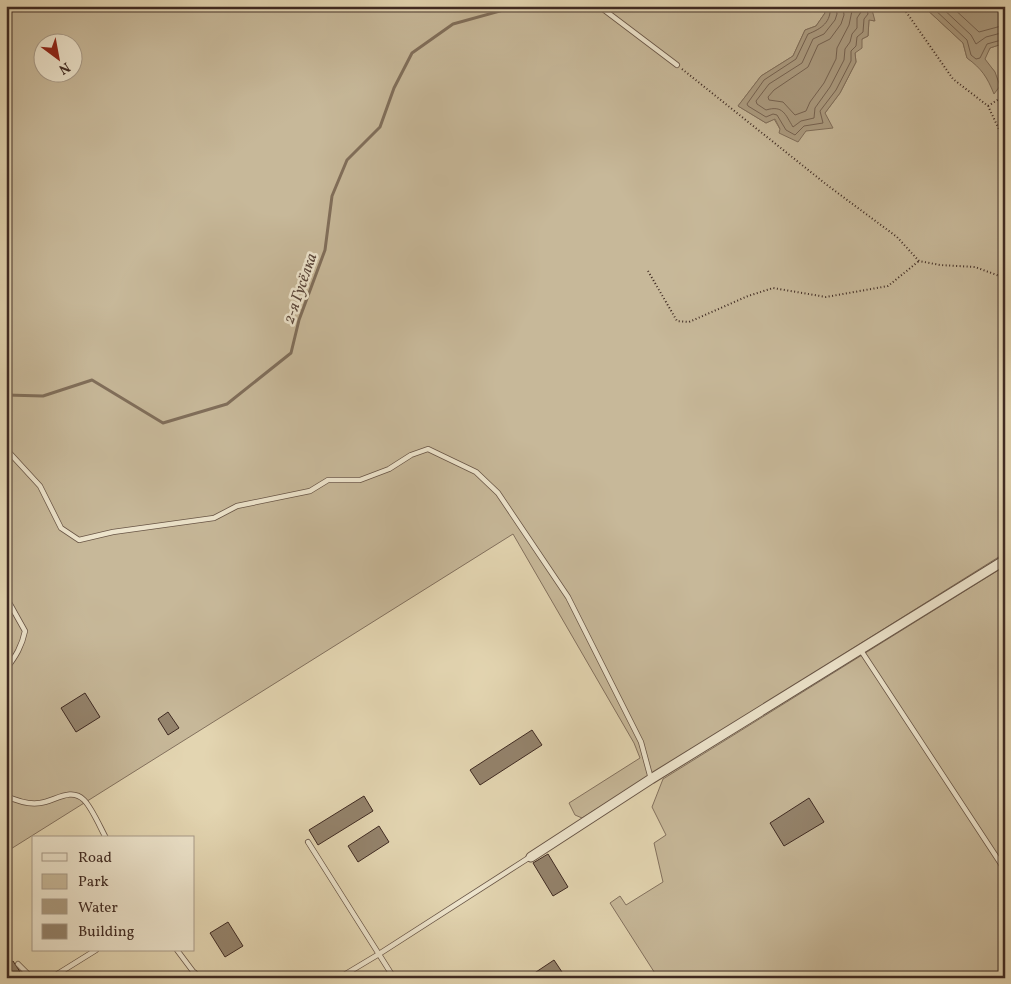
<svg xmlns="http://www.w3.org/2000/svg" width="1011" height="984" font-family="Vollkorn,serif">
<rect width="100%" height="100%" fill="#e3d5b1"/>
<filter id="stains"><feTurbulence type="fractalNoise" baseFrequency=".004" numOctaves="4"/><feColorMatrix values="0 0 0 0 .2 0 0 0 0 .09 0 0 0 0 .02 0 0 0 .5 -.17"/></filter>
<radialGradient id="worn" r=".72"><stop offset=".6" stop-color="#630" stop-opacity="0"/><stop offset="1" stop-color="#630" stop-opacity=".3"/></radialGradient>
<!-- green -->
<g fill="#c7b899" stroke="#83715e" fill-rule="evenodd">
<path d="M6,6H824L825,13L816,26L805,30L793,56L761,76L738,106L766,123L774,119L780,129L806,131L825,113L840,93L856,62L855,53L862,39L868,36L869,19L874,21L871,6H923L963,43L967,58L980,67L988,80L995,72L984,59L990,48L1005,43V553L582,818L575,815L569,803L640,758L634,743L513,534L6,852ZM42,42H72V72H42Z"/>
<path d="M1005,566V978H658L610,903L620,896L626,905L663,882L654,843L666,835L652,807L663,779Z"/>
</g>
<!-- water -->
<g fill="#ab9b80" stroke="#806e5a">
<path d="M824,6H871L875,21L869,20L868,36L862,39V48L855,53L856,62L840,93L825,113L833,128L806,131L798,142L779,133L780,129L775,119L766,123L738,106L761,76L793,56L805,30L816,26L825,13Z"/>
<path d="M923,6H1005V43L990,48L985,59L995,72L1000,86L994,94C987,77 982,69 967,58L963,43Z"/>
</g>
<g fill="none" stroke-linecap="round" stroke-linejoin="round">
<!-- shore -->
<g stroke="#756251" stroke-width="1">
<path d="M830,6C832,22 821,29 808,34L796,59L764,80L747,104L748,106L766,117L773,114L777,115L786,130L795,135L804,126L823,123L820,111L836,90L851,61V51L856,46L857,37L863,32L864,19L868,14L866,6"/>
<path d="M836,6L837,14L835,20L824,34L813,39L802,63L769,84L756,101L757,104L766,110C783,105 785,114 793,127L801,121L814,118L815,108L830,87L844,60L845,49L850,42L852,34L857,28V18L861,12L860,6"/>
<path d="M843,6L844,15L841,24L830,39L818,45L808,67L774,90L768,97L769,100L783,102L795,115L806,111L810,102L824,83L836,59L837,48L849,25L853,6"/>
<path d="M931,6L967,40L971,55L976,59L980,58L987,44L1005,39"/>
<path d="M940,6L971,35L976,44L986,37L1005,32"/>
<path d="M951,6L979,32L1005,25"/>
</g>
<!-- stream -->
<path stroke="#806e5a" stroke-width="3" d="M6,395L43,396L92,380L163,423L227,404L291,353L299,320L325,250L332,196L347,160L380,127L394,88L412,53L453,24L518,6"/>
</g>
<!-- building -->
<g fill="#94836c" stroke="#3f2a22">
<path d="M85,693L100,717L76,732L61,708Z"/>
<path d="M168,712L179,728L168,735L158,719Z"/>
<path d="M532,730L542,745L480,785L470,770Z"/>
<path d="M364,796L373,811L318,845L309,830Z"/>
<path d="M809,798L824,822L784,846L770,823Z"/>
<path d="M379,826L389,842L358,862L348,846Z"/>
<path d="M548,854L568,887L553,896L533,863Z"/>
<path d="M228,922L243,946L225,957L210,933Z"/>
<path d="M554,960L566,978H532L530,976Z"/>
<path d="M13,961L24,978H6V965Z"/>
</g>
<g fill="none" stroke-linecap="round" stroke-linejoin="round">
<!-- lane casing -->
<g stroke="#685546" stroke-width="6">
<g id="lane">
<path d="M599,6L677,65"/>
<path d="M6,449L40,486L61,528L79,540L113,532L214,518L237,506L310,491L328,480H360L389,469L411,455L428,449L476,472L498,493L568,597L641,742L651,779"/>
<path d="M6,597L25,631C22,646 16,656 6,669"/>
<path d="M860,649L1005,870"/>
<path d="M6,796C17,801 28,805 40,803C55,801 71,787 84,800C92,808 100,827 106,838"/>
<path d="M308,842L394,978"/>
<path d="M177,950L198,978"/>
<path d="M18,964L32,978"/>
<path d="M51,978L96,950"/>
<path d="M188,978L195,973"/>
<path d="M339,978L379,954L530,857"/>
</g>
</g>
<!-- street casing -->
<g stroke="#685546" stroke-width="11">
<path id="street" d="M531,857L651,779L1005,560"/>
</g>
<!-- path -->
<g stroke="#3f2a22" stroke-width="2" stroke-dasharray="1 2.5" stroke-linecap="butt">
<path d="M902,6L953,79L988,106L1005,142"/>
<path d="M682,69L827,185L897,237L919,261L940,265L975,267L1005,278"/>
<path d="M988,106L999,99L1005,98"/>
<path d="M648,271L677,321L689,322L748,296L773,288L826,297L888,286L919,261"/>
</g>
<!-- lane -->
<use href="#lane" stroke="#ede4cc" stroke-width="4.5"/>
<!-- street -->
<use href="#street" stroke="#ede4cc" stroke-width="9"/>
</g>
<g text-anchor="middle" stroke-width="5" stroke-linejoin="round" paint-order="stroke">
<!-- water labels -->
<g font-size="16" font-style="italic" fill="#5a463a" stroke="#ede4cc">
<text transform="translate(299 288) rotate(-71)" y="6">2-я Гусёлка</text>
</g>
</g>
<!-- margin -->
<rect width="1011" height="984" fill="none" stroke="#e3d5b1" stroke-width="25"/>
<rect x="8" y="8" width="996" height="969" fill="none" stroke="#3f2a22" stroke-width="2.5"/>
<rect x="12" y="12" width="986" height="959" fill="none" stroke="#3f2a22"/>
<!-- legend -->
<rect x="32" y="836" width="162" height="115" fill="#ede4cc" stroke="#a79a88"/>
<rect x="42" y="853" width="25" height="8" fill="#ede4cc" stroke="#a79a88"/>
<text x="78" y="862" font-size="15" fill="#3f2a22">Road</text>
<rect x="42" y="874" width="25" height="15" fill="#c7b899" stroke="#a79a88"/>
<text x="78" y="886" font-size="15" fill="#3f2a22">Park</text>
<rect x="42" y="899" width="25" height="15" fill="#ab9b80" stroke="#a79a88"/>
<text x="78" y="912" font-size="15" fill="#3f2a22">Water</text>
<rect x="42" y="924" width="25" height="15" fill="#94836c" stroke="#a79a88"/>
<text x="78" y="936" font-size="15" fill="#3f2a22">Building</text>
<!-- north arrow -->
<g transform="translate(58 58) rotate(148)"><circle r="24" fill="#ede4cc" stroke="#a79a88"/>
<path d="M0-4L9 19L0 12L-9 19Z" fill="#8f2418"/>
<text y="-8" font-size="14" font-weight="bold" text-anchor="middle" fill="#3f2a22">N</text>
</g>
<rect width="100%" height="100%" filter="url(#stains)"/>
<rect width="100%" height="100%" fill="url(#worn)"/>
</svg>
